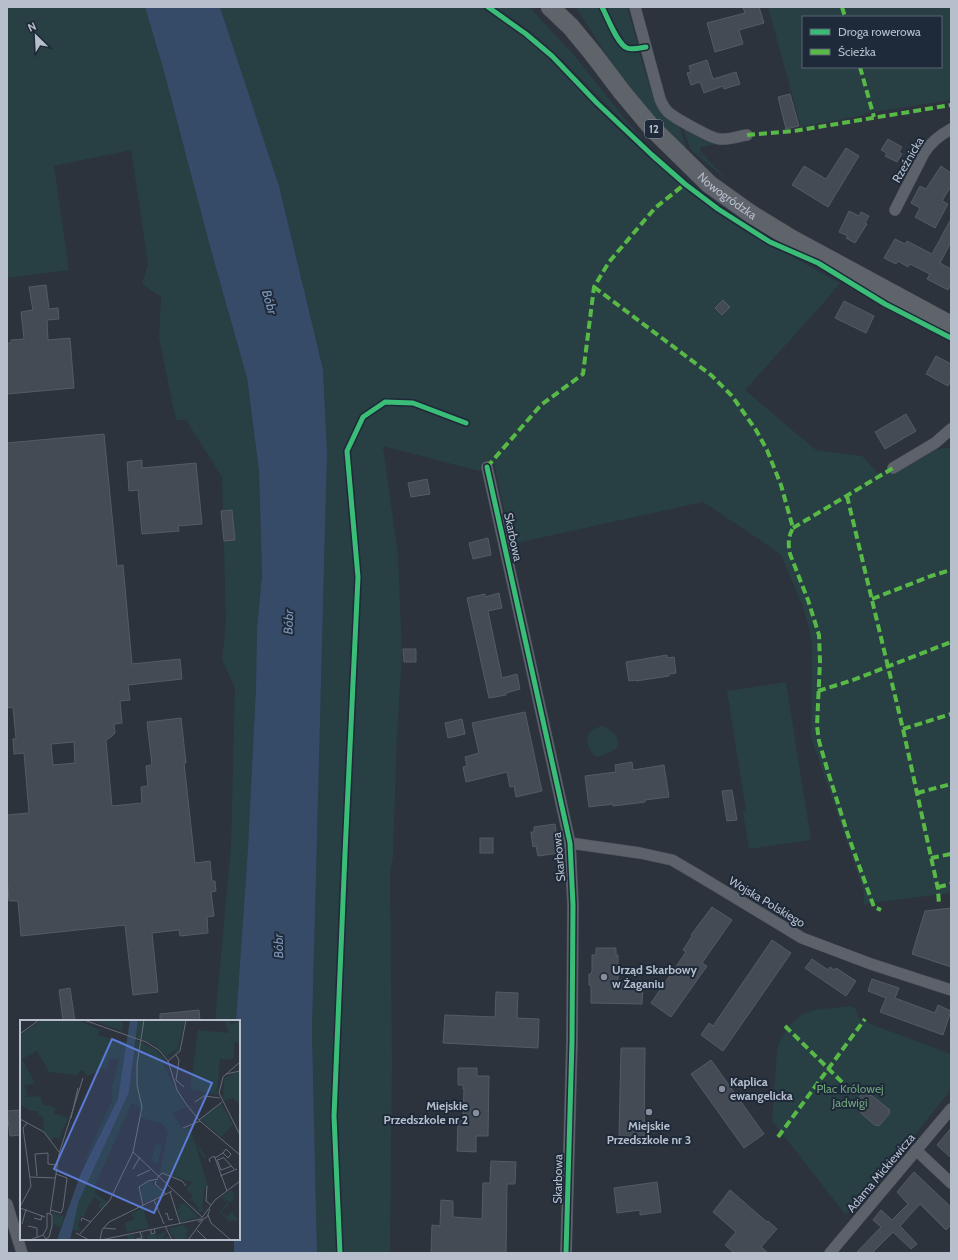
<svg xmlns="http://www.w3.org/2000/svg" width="958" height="1260" font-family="Cabin,sans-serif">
<rect width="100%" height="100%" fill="#2c333d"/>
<!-- green -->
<g fill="#283f44" fill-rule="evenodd">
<path d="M7,7H145L163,68L212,254L247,378L259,471L262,574L257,628L256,687L248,847L236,1021H215L231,846L235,688L222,660L226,623L222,477L186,420H176L159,338L161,297L142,284L148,264L131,150L54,166L69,270L7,278Z"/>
<path d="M220,7H481L527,38L551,60L628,137L683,187L717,212L740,228L840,283L827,299L745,390L816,450L862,456L877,472L896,473L936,450L944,448H951V893L864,904V892L811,737L812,644L809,628L803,607L781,555L760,540L703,502L512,544L494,464L479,471L383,446L398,555L402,653L397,736L393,856L390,875L392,1060L390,1253H317L312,1030L327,453L323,369L279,186Z"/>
<path d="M495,7H529L533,11L574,55L625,119L641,137L640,138C605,104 572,67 535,35C522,25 508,16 495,7Z"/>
<path d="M576,7H599L618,45C624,52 631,52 639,51L655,103L658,108L678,122L687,151L660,124L619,75Z"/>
<path d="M606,7H627L638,45H629L625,42Z"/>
<path d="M768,7H951V100L868,113L860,116L801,127ZM803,17H941V67H803Z"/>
<path d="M682,125L716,144L701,147L700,151L729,182L691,150Z"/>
<path d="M786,682L811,840L749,849L743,812L746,811L727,691Z"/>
<path d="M603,726C612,731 618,734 619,745C613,753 606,754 596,757C583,744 583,730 603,726Z"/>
<path d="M849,1006L855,1008L860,1020L951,1054V1090L924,1123L901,1154L857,1208L845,1214L772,1121L777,1050C781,1033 794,1016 811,1011C823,1008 837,1008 849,1006Z"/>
</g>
<!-- water -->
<path fill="#364b68" d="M145,7H220L279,186L323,369L327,453L312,1030L317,1253H234V1239H239V1021H236L248,847L256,687L257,628L262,574L259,471L247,378L212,254L163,68Z"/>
<!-- building -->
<g fill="#454b54" stroke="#545b64" fill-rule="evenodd">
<path d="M743,7H759L764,23L739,30L743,44L715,52L707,23L745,13Z"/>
<path d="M707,60L713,79L736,72L740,84L724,89L723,86L704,93L700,82L691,85L687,73L691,72L689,66Z"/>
<path d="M790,94L799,126L786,129L778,97Z"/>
<path d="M888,139L902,147L899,152L902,154L897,162L885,156L887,153L881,150Z"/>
<path d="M846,148L859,156L828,207L792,185L804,166L826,179Z"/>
<path d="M941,166L951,173V186L942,201L948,204L935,228L915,217L920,208L911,203L920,186L926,189Z"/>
<path d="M849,211L859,216L861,212L869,216L865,223L867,224L855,243L846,238L848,236L839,232Z"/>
<path d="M951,219V242L940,263L951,269V284L948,290L927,279L930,274L910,264L908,267L898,261L896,264L884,258L895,239L905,244L907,241L932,254Z"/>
<path d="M46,285L49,309L58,308L59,319L47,320L48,340L70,338L74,388L7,394V343H11V340L24,339L21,312L33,310L29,287Z"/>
<path d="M723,300L730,307L722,315L715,308Z"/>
<path d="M844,301L874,316L866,333L835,318Z"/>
<path d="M936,356L951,364V380L948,386L926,374Z"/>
<path d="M906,414L916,431L885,449L875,432Z"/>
<path d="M104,434L117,566L123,565L132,664L180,659L182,679L128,685L130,700L120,701L122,723L114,724L115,733L111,737L106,740L112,806L142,803L141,787L148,786L146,766L152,765L147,722L181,718L186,763H184L195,863L210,861L212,881H215L216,891L211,892L214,916L207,917L208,933L180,936L179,930L152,933L158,992L133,995L125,925L21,936L18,901H9L7,876V815L29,813L24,753L14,754L13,739H16L13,707L7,708V443ZM74,742L75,763L53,765L51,744Z"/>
<path d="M142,460V468L196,463L202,524L178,526L179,531L142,534L138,490L129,491L127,462Z"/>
<path d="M427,479L430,494L411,497L408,483Z"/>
<path d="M232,510L235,540L224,541L221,511Z"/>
<path d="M488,538L491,555L473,559L469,543Z"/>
<path d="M499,593L502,608L488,611L502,678L517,674L520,689L506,693V695L489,698L467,598L485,594V597Z"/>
<path d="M403,649H416V662H404Z"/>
<path d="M667,655V658L674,657L676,673L669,674V676L636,681V680L629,681L626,662Z"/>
<path d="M525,712L542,791L516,797L514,786L510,787L507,772L466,782L463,767L467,766L465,757L479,753L472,723Z"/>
<path d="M462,719L465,734L448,738L445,723Z"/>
<path d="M632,762L633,770L664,765L669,797L645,800V802L613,806V804L589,807L585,776L616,772L615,765Z"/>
<path d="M732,790L737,820L727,821L722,791Z"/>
<path d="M555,824L559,853L538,856L536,846L533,847L531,832H534V827Z"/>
<rect x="480" y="838" width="13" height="15"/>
<path d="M712,907L732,920L702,963L707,966L671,1017L651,1003L686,952L683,950L692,936L691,935Z"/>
<path d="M951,908V967L912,954L925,911Z"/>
<path d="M772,940L791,953L723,1051L701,1035L709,1023L713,1026Z"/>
<path d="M596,948H616V955H618V982H643L642,1004L591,1003V986L589,985V974H591L592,971V955H596Z"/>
<path d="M812,959L828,970L830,967L834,970L836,968L856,981L846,996L805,968Z"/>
<path d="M872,979L899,988L895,998L935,1013L938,1005L951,1011L943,1035L880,1012L886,998L868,991Z"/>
<path d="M70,988L75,1021H63L59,990Z"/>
<path d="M496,992L518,993L517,1018L539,1019L538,1048L443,1043L445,1015L495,1017Z"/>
<path d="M199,1010L200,1021H160V1014Z"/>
<path d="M621,1048H645L644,1138L619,1139Z"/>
<path d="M711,1060L764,1134L744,1148L691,1074Z"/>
<path d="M458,1068H477V1076H489L488,1136H476V1152L457,1151L458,1120H463L464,1089H463V1085H458Z"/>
<path d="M864,1091L870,1096L871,1095L890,1110L889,1111L890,1113L879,1126L877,1125L876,1126L863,1115L860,1112V1110L853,1104Z"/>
<path d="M21,1110V1135L10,1136L7,1111Z"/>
<path d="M951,1128V1158L937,1145Z"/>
<path d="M491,1161L516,1162L515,1184H507L506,1253H431L432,1225L440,1226L441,1200L453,1201V1217L482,1219L483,1183H490Z"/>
<path d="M914,1172L951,1207V1225L946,1230L920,1204L900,1226L917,1244L911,1249L893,1232L872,1253H856L881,1227L873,1220L881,1210L892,1220L908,1204L897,1192Z"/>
<path d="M657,1182L661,1212L640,1215V1210L617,1213L614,1188Z"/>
<path d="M730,1190L767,1222L768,1221L777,1229L761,1247L768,1253H734L725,1245L736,1232L713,1212Z"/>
</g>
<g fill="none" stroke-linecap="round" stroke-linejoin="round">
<!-- street casing -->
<g stroke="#494e55" stroke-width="12">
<g id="street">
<path d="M635,7L660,99C662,104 664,108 668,112C675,118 712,139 720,139C728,140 739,136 747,135"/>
<path d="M895,210L924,153C931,142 940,135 951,129"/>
<path d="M487,467L570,843L573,905L572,1041L566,1253"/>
<path d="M893,468L935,443L951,429"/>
<path d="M570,843L640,853L672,860L696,874L802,938L871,964L951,990"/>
<path d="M916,1150L951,1183"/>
<path d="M7,1204L22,1253"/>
<path d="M830,1253L951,1109"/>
</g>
</g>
<!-- primary casing -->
<g stroke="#4a5059" stroke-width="19">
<g id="primary">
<path id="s1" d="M550,7L571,27L594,55L622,92L652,128L709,184L751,214L792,239L951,325"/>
</g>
</g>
<!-- street -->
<use href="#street" stroke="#5c616a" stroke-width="11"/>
<!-- primary -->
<use href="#primary" stroke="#5f646b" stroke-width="18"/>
<!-- quiet -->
<g stroke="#58b947" stroke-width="4" stroke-dasharray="8 4" stroke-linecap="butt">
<path d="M842,7L845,17"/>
<path d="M860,67L874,117"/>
<path d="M747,135L794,131L951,105"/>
<path d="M594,287L711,375L732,396L756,430L767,450L781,485L793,528C788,537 788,544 790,554L808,600L819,635L820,661L817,726L819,741L828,772L848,835L874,907L881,910"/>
<path d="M487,467L541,405L583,374L594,287L609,262L655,208L685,184"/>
<path d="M847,496L903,729L938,889L939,905"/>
<path d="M793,528L893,468"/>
<path d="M872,599L931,576L951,570"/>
<path d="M818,691L853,680L951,642"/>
<path d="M903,729L951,714"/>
<path d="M917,793L951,784"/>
<path d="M931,858L951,854"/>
<path d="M938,887L951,884"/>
<path d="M785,1026L847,1087"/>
<path d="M778,1137L865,1019"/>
</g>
<!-- cycleway casing -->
<g stroke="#1e2939" stroke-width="8">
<g id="cycleway">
<path d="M488,7L526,34L552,56L597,103L652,155L685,184L718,209L770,242L818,263L885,304L951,338"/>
<path d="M602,7C607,16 617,44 627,48C632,50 640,48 646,47"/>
<path d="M487,467L570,843L573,905L572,1041L566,1253"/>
<path d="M340,1253L334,1116L345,853L358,577L347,451L363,417L385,402L413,403L466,423"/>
</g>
</g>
<!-- cycleway -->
<use href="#cycleway" stroke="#3abd76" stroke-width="5"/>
</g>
<!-- markers -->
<g fill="#868e9b" stroke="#1e2939" stroke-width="1.5">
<circle cx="604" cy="977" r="4"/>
<circle cx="722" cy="1089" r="4"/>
<circle cx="649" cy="1112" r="4"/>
<circle cx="476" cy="1113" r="4"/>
</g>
<g text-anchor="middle" stroke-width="4" stroke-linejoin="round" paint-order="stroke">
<!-- shield labels -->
<rect fill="#1e2939" stroke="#8992a1" stroke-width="1" x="645" y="120" width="18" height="18" rx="3"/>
<g font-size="11" font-weight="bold" fill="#b7bfcd">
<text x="654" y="133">12</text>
</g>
<!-- street labels -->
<g font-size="12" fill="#b7bfcd" stroke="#1e2939">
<text transform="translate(908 160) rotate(-60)" y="4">Rzeźnicka</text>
<text dy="4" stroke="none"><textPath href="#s1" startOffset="260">Nowogródzka</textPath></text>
<text transform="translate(513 537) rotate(78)" y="4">Skarbowa</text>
<text transform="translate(559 857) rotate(-95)" y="4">Skarbowa</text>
<text transform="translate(767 902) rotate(31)" y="4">Wojska Polskiego</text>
<text transform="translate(881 1173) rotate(-50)" y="4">Adama Mickiewicza</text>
<text transform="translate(558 1179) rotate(-89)" y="4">Skarbowa</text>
</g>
<!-- poi labels -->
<g font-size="12" font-weight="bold" fill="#b7bfcd" stroke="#1e2939" text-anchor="start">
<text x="612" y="974">Urząd Skarbowy<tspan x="612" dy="14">w Żaganiu</tspan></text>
<text x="730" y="1086">Kaplica<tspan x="730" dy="14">ewangelicka</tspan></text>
<text x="468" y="1110" text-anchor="end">Miejskie<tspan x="468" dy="14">Przedszkole nr 2</tspan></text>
<text x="649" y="1130" text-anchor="middle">Miejskie<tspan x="649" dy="14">Przedszkole nr 3</tspan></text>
</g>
<!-- park labels -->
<g font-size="12" fill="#6ca078" stroke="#1e2939">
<text x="850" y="1093">Plac Królowej<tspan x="850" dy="14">Jadwigi</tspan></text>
</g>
<!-- water labels -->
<g font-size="13" font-style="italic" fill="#7c95b6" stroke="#1e2939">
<text transform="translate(270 302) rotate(74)" y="5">Bóbr</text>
<text transform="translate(288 622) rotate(-88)" y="5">Bóbr</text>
<text transform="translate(278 946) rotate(-91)" y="5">Bóbr</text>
</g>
</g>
<!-- overview -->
<g transform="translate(20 1020)">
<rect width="220" height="220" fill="#2c333d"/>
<path d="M21,0H58L80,10L78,15L84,17L108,22L98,79L67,140L65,139L93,78L91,70L99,40L90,38L87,50L80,48L79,51L67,56L63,50L56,55L29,52L17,31L2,39L15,63L4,66L8,73L6,77L20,76L23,84L36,88L34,93L48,98L40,117L43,120L34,117L31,121L24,112L23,97L18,95L17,91H11L0,84V16ZM71,0H103V5L102,11ZM118,0H165L158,28L147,36L151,37L160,26L158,32L150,38H148L135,25L116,17ZM204,0H209L211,5L220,0V23L214,22V37L210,40L200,39L197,75L170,69L178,10L209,13ZM116,20L135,29L144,38L152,62L143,38L142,41L153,65L166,87L152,93L162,108L171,109L174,122H175L186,136L184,138L175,123L188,166H185L182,187L185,191L179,192L167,182L178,190L179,188L171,179L173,172L171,174L166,170L172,162L140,152L148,112L142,103L120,98L122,90L112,83L74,168L76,169L75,173L87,182L81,189L78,187L81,182L74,177L71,181L72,185L69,184L64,197L61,196L58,206L62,210L52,211L59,181L109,72ZM220,51V81L216,82L213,78L203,81L204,58ZM201,83L213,105L201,117L181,99ZM136,124L142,125L138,143L131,141ZM130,161L144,174L124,183L121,170L125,163ZM211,170L218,176L211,173L215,178L210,183L204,178L209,185L201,191L206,197L212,192L217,199L220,196L216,202L214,200L209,201L199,192L207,184L201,177ZM162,181L160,185L164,183L179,197L160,202L157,189L160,188L159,184ZM123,187L129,208L107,212L105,203L114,199L111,194ZM33,192L44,197L41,208L33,204ZM163,205L169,210L165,214L168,218L157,220L151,214L149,208ZM145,211L146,213L142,219L148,216L150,220H108L107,215L114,214L115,220L123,218L121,212H123L125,219L128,218L127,215L136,214L137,216Z" fill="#283f44"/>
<path d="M110,0H118L109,72L59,181L50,220H37L61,153L98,79Z" fill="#364b68"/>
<path fill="none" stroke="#646b77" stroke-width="1" d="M64,0L126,22L139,30L148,41L157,70L166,84L180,101L220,135M0,14L19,0M156,35L159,40L156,60L164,67M148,41L160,31L166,0M220,42L203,57L199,73L220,115M206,54L220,51M175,82L184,76L200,78M51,98L58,68M0,99L24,112L39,132M179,100L202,82M163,108L180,101M113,132L182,197M203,137L214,149M195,138L207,171M203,138L197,140L201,150L212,146M190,142L189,139L194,136L195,138L203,133L208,138L211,134L206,129L203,133M113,149L120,137M17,156L15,134L28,133V144L37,145M117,156L130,150M200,156L217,149M10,157L36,158M137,158L142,153L162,161L166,166M136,161L135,164L146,174M187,166L186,181L191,185M150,172L160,204M134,180L144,204M123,185L119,167L128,161L138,159M0,187L11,166L3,108L7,103M0,188L25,197M31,190L41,193L43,188L47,158L36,154M27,193L32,195V206L29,217L26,219L23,215L27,208ZM30,194L39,134L63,58M145,194L147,193L149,200L153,199M188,195L191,203L211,220M14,198L21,200L22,195M61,201L62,198L71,202M178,202L187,197L190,189M2,204L6,189M8,206L17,208V217M145,206L152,220M83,208L96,209M131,210V214L135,213L134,209M177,210L187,220M56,213L69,220M60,214L90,180L113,132L122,87L117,65V44L124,0M116,219L122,218L120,212M10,220L23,215M80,220L82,210L89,202L152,171M81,220L181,199L195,180L220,161M168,220L183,200"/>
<path fill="#5b7bd4" fill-opacity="0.15" stroke="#5b7bd4" stroke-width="2" d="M92,19L192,63L134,193L34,149Z"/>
<rect width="220" height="220" fill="none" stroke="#b7bfcd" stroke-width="2"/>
</g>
<!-- border -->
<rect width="958" height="1260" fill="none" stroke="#b7bfcd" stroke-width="16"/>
<!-- legend -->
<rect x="802" y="16" width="140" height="52" fill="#1e2939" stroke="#5b6574"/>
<rect x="810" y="29" width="20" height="6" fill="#3abd76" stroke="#5b6574"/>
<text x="838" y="36" font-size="12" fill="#b7bfcd">Droga rowerowa</text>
<rect x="810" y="49" width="20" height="6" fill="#58b947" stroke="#5b6574"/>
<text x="838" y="56" font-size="12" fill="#b7bfcd">Ścieżka</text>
<!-- north arrow -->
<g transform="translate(36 36) rotate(336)" stroke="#1e2939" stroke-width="3" paint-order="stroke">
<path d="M0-3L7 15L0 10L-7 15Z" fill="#b7bfcd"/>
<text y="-6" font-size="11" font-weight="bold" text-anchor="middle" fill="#b7bfcd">N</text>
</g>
</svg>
